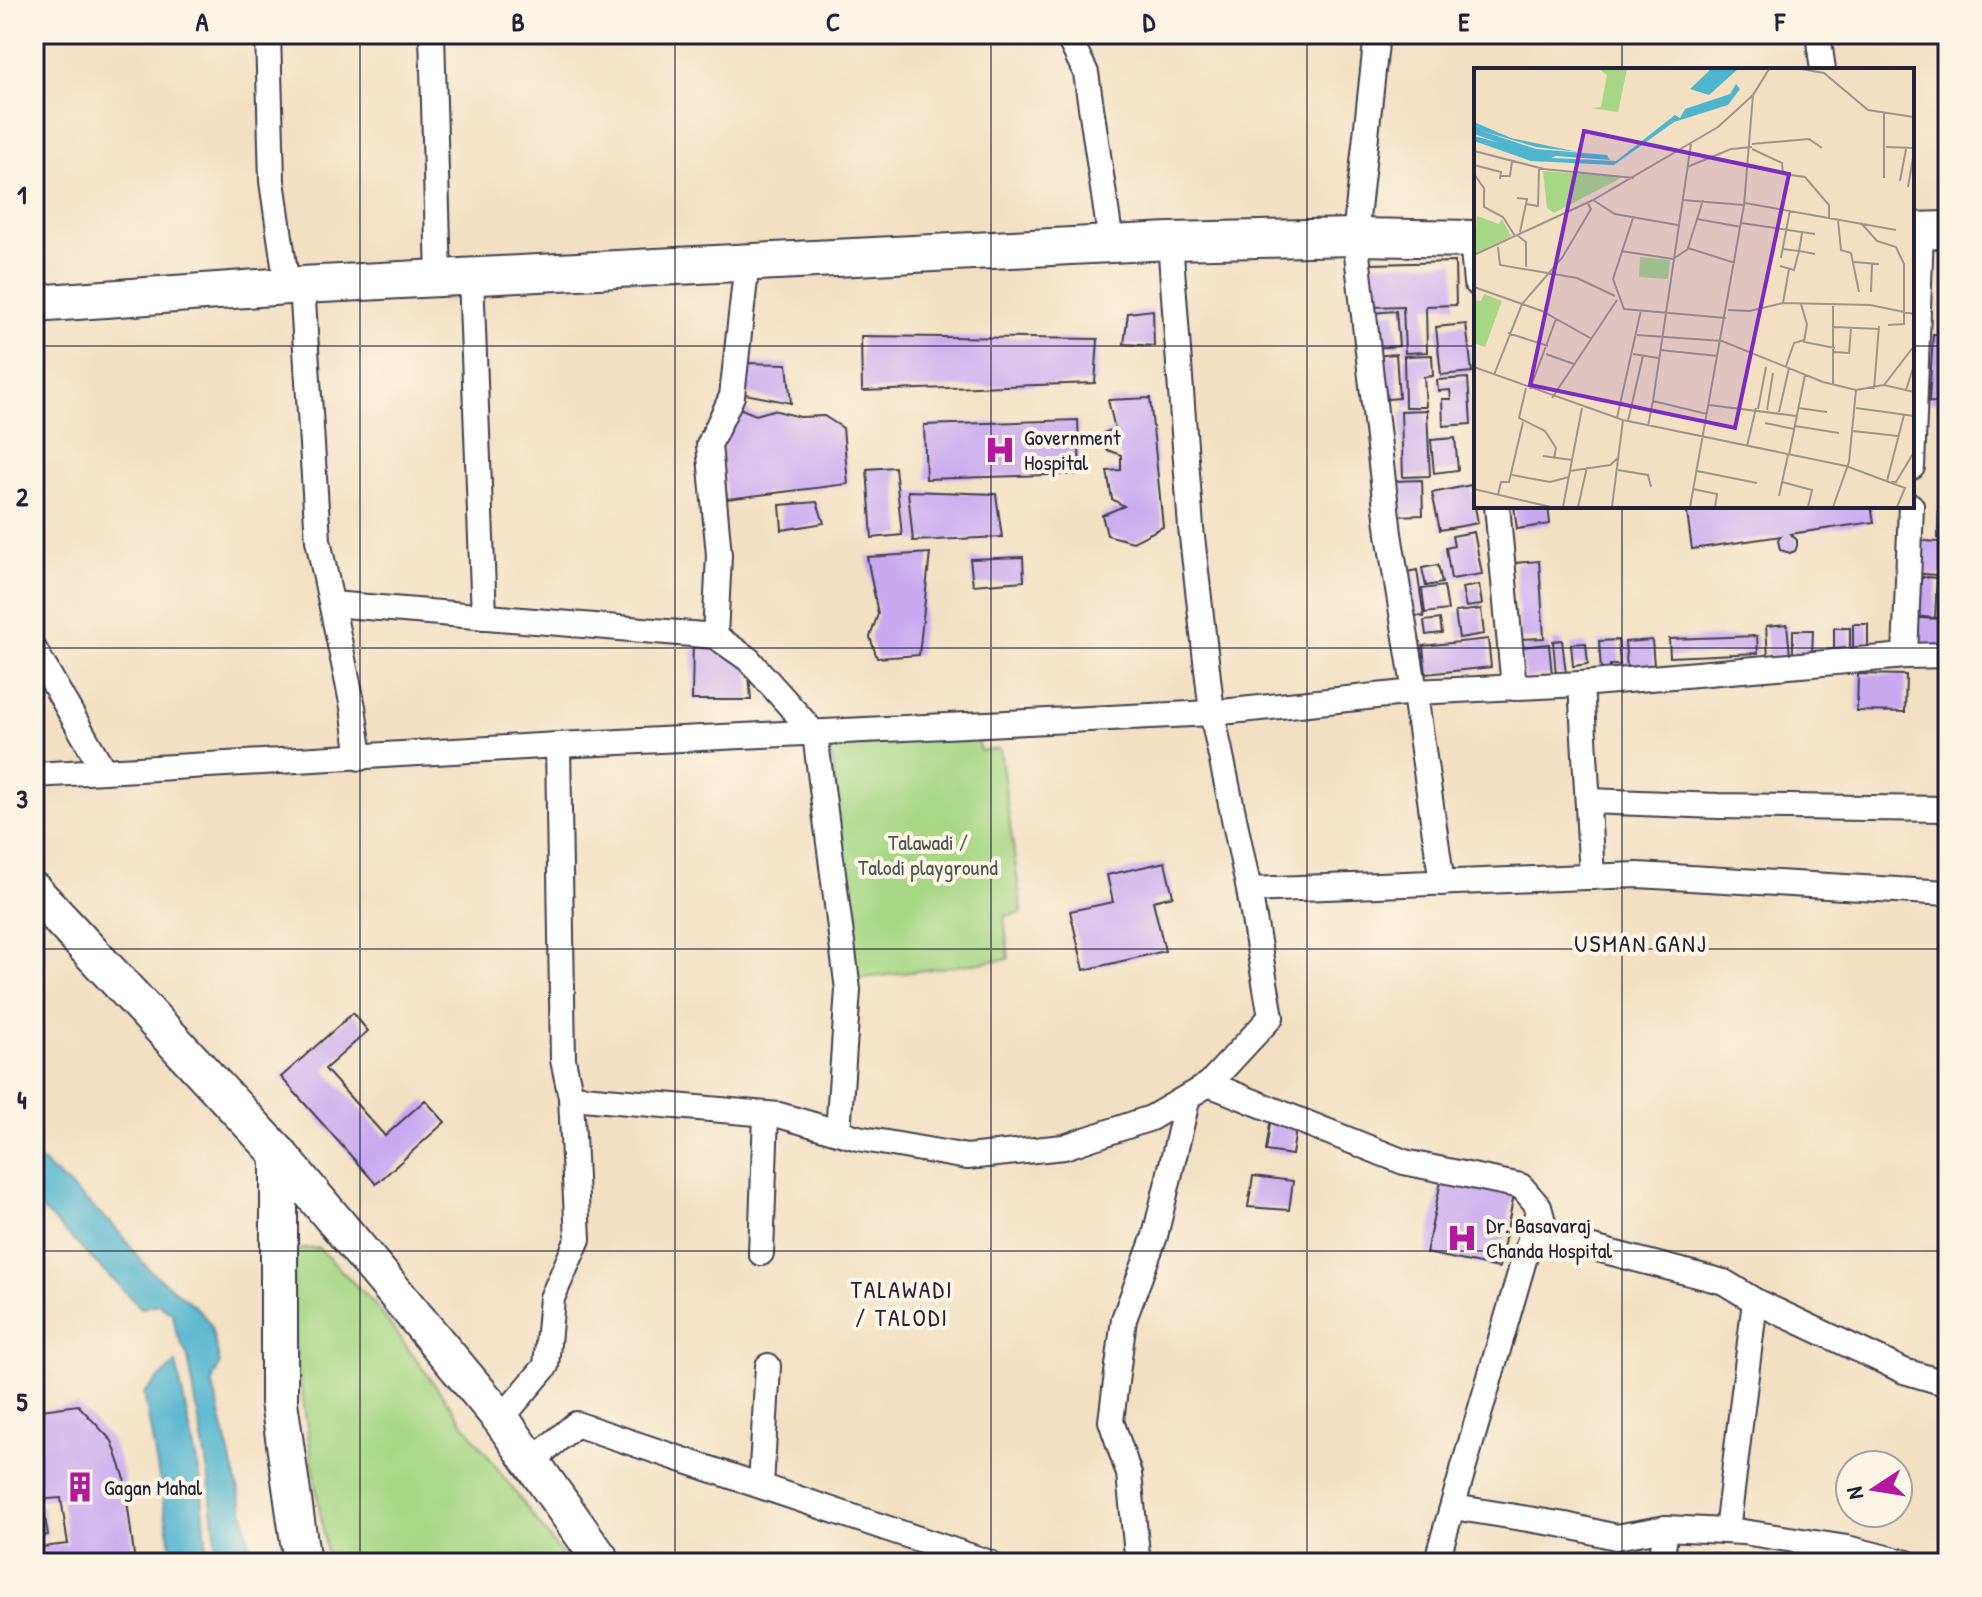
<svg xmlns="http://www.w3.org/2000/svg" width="1982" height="1597" font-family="'Patrick Hand',sans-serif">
<rect width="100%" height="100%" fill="#fcf5e5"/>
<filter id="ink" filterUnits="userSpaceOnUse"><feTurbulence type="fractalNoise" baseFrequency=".0125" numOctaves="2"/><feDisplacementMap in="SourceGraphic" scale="16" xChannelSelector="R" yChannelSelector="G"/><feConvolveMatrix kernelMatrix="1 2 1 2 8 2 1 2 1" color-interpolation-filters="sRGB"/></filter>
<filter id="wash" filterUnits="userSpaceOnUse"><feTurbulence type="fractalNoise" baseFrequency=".006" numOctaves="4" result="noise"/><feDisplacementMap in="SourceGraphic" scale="32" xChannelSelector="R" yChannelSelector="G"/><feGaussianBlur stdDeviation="1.8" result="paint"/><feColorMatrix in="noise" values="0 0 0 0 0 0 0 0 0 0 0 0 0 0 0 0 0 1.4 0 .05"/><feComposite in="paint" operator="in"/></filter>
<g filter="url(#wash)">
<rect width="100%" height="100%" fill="#f3dfc1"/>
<!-- green -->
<g fill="#a7d785" stroke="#647c60" stroke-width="2">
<path d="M977,733L980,751L1000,749L1022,913L1004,916L1009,959L857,979L831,749Z"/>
<path d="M319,1248L376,1306L568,1563H328L290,1315L296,1250Z"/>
</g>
<!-- water -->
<g fill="#4fb4ce" stroke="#386b84" stroke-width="2">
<path d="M34,1155L112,1224L149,1270L197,1308L210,1324L220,1363L212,1381L242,1504L253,1563H218L209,1479L188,1357L176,1332L173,1314L159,1304L141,1308L34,1201Z"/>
<path d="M176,1363L201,1482L208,1563H174L144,1393Z"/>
</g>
<g id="blocks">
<!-- building -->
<g fill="#c9a8f0">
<path d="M1455,262L1456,305L1426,306L1427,352L1405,353L1403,306L1372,307L1370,264Z"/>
<path d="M1153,310L1154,346L1124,344L1128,313Z"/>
<path d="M1396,311L1399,346L1373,348L1371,313Z"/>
<path d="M1466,324L1472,372L1441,375L1436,327Z"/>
<path d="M1933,334H1948V403L1929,402Z"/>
<path d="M861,336L1098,339L1095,383L862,391Z"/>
<path d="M1396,354L1399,398L1377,400L1374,356Z"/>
<path d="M1432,355L1433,376L1424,377L1426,407H1405L1404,356Z"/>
<path d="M746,363L787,364L791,403L745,394Z"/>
<path d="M1468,378L1471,424L1443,426L1442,399H1451L1450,390L1438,391L1437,380Z"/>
<path d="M1150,398L1163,527L1133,542L1107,535L1102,515L1124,506L1112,499L1107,471L1121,470V455L1107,450L1103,433L1115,429L1108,400Z"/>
<path d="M739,408L756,415L773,410L800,417L824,416L843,428L848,484L727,499L721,450Z"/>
<path d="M1427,410L1430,476L1403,477L1401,411Z"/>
<path d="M1078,420L1080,474L926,479L924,425Z"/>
<path d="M1455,438L1458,470L1434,473L1431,440Z"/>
<path d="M895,467L902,535L872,538L867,469Z"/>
<path d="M1422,480L1423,515L1395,516L1393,481Z"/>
<path d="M1471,485L1478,523L1440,530L1432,493Z"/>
<path d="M908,491L996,494L1002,537L913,541Z"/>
<path d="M1939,498H1948V538H1938Z"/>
<path d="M817,502L824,523L782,530L780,505Z"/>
<path d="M1514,506H1548L1550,524L1517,529Z"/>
<path d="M1686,506H1723V509L1741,506H1871L1874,522L1790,534L1797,540V546L1795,551L1790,553L1780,550L1778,540L1781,536L1692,549Z"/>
<path d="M1474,532L1482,574L1451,579L1446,548L1454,546L1452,536Z"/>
<path d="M1916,540L1948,543V576L1913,573Z"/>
<path d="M930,553L919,655L877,658L870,637L878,614L867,557Z"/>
<path d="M1023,557L1024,581L973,585L970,559Z"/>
<path d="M1539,561L1544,638L1520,639L1515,563Z"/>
<path d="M1438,565L1442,583L1426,586L1422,568Z"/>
<path d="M1417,570L1424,617L1408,614L1402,573Z"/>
<path d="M1914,576L1937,578L1935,618L1912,616Z"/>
<path d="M1479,585L1482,605L1466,607L1462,588Z"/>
<path d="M1444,586L1448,610L1425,613L1422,589Z"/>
<path d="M1481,609L1484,634L1459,638L1455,612Z"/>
<path d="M1911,618L1945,619V648L1911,647Z"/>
<path d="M1440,619L1442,633L1426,635L1424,621Z"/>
<path d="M1787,624L1790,655L1768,657L1766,626Z"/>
<path d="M1853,624H1868V656L1853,652Z"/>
<rect x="1834" y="628" width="16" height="26"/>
<path d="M1793,630H1813L1812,656H1793Z"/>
<path d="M693,635L748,659L751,700H692Z"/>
<path d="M1757,636L1758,653L1670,657L1669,639Z"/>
<path d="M1488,639L1491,667L1426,674L1423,646Z"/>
<path d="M1562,640L1566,674L1556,675L1553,641Z"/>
<path d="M1618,640L1620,665H1610V670L1601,671L1599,641Z"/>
<path d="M1652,640L1654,666L1627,668L1625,642Z"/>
<path d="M1586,643L1588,664L1573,666L1571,644Z"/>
<path d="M1549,644L1552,675L1525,678L1521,647Z"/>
<path d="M1858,674L1906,675L1905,712L1857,711Z"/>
<path d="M1165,862L1173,896L1153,901L1165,951L1084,970L1070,911L1113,902L1107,875Z"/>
<path d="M353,1013L368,1031L325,1069L385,1136L425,1100L445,1122L376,1184L281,1077Z"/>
<path d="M1271,1117L1297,1123L1292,1155L1266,1151Z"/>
<path d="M1253,1176L1293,1181L1289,1210L1248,1207Z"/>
<path d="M1441,1181L1514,1195L1499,1268L1426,1253Z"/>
<path d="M78,1405L112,1441L124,1476L135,1563H35L34,1548L68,1544L61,1498L34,1500V1450L39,1449L34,1411Z"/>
<path d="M43,1506L48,1535L34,1538V1507Z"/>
</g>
</g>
</g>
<g filter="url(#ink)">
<use href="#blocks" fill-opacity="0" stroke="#413e4f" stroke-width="2"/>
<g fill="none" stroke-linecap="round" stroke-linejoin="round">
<!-- street casing -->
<g stroke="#413e4f" stroke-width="28">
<g id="street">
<path d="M268,34L272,181L287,286"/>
<path d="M432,34L439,278"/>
<path d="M1067,34L1086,73L1111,243"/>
<path d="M1377,34L1355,237L1389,534L1413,680L1442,883"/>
<path d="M1818,34L1823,70"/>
<path d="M1472,239L1476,283"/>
<path d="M471,277L484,617"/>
<path d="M302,285L318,540L353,707L360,758"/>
<path d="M1912,467L1921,231"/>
<path d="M1497,506L1514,688"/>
<path d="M332,604L715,636L719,555L709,445L732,396L747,262"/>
<path d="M715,636L748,659L815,734L848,990L838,1132"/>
<path d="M34,649L104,771"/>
<path d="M1905,656L1948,655"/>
<path d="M1581,684L1592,877"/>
<path d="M34,775L558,745L1212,713L1415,692L1581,684L1905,656L1911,506"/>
<path d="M1588,801L1718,806L1948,809"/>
<path d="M1249,890L1638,875L1948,893"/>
<path d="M1209,1084L1404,1162L1521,1186L1539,1207L1547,1236L1724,1282L1755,1301L1904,1371L1948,1384"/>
<path d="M571,1097L779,1115L858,1138L967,1157L1064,1147L1151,1118L1209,1084L1271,1017L1249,890L1212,713L1191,528L1170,241"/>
<path d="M761,1253L766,1114"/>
<path d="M501,1419L546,1366L552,1298L578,1239L571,1097L563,1060L558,745"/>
<path d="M531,1462L576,1424L990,1563"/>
<path d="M761,1485L768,1366"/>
<path d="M1453,1507L1565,1525L1616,1537L1666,1528L1743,1532L1847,1548L1907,1563"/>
<path d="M1727,1531L1755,1301"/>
<path d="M1134,1563L1137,1554L1129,1474L1111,1421L1124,1319L1155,1236L1188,1097"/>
<path d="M1436,1563L1539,1208"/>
<path d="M1661,1563L1666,1528"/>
</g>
</g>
<!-- secondary casing -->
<g stroke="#413e4f" stroke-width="40">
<g id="secondary">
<path d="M1912,231L1948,230"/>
<path d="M34,304L302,285L1170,241L1355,237L1476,239"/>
<path d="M34,891L279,1154L501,1419L603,1563"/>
<path d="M279,1154V1402L302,1563"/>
</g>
</g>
<!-- street -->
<use href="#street" stroke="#fff" stroke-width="24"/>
<!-- secondary -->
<use href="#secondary" stroke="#fff" stroke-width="36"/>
</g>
</g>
<!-- grid -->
<path fill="none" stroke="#22223b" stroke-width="2" stroke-opacity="0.55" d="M360,34V1563M675,34V1563M991,34V1563M1307,34V1563M1622,34V70M34,346H1476M1912,346H1948M1622,506V1563M34,648H1948M34,949H1948M34,1251H1948"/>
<!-- icons -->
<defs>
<g id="hospital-bare" transform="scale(2.4)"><path d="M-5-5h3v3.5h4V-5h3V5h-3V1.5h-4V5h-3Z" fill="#b5179e" stroke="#fcf5e5" stroke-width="2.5" paint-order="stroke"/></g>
<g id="building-bare" transform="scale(2.4)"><path d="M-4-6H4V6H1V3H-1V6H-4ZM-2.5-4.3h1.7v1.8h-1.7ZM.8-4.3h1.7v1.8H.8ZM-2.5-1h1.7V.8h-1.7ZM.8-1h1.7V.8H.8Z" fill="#b5179e" stroke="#fcf5e5" stroke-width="2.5" paint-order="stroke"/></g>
</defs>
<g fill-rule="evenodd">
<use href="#hospital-bare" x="1000" y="450"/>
<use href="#hospital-bare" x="1462" y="1238"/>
<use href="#building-bare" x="80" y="1487"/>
</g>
<g text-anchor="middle" stroke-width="8" stroke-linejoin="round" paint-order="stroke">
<!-- poi labels -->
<g font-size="22" fill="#22223b" stroke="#fcf5e5" text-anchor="start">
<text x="1024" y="445">Government<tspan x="1024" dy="25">Hospital</tspan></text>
<text x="1486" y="1233">Dr. Basavaraj<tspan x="1486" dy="25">Chanda Hospital</tspan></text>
<text x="104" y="1495">Gagan Mahal</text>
</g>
<!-- park labels -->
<g font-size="22" fill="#4a5851" stroke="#fcf5e5">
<text x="928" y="850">Talawadi /<tspan x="928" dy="25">Talodi playground</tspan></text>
</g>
<!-- neighbourhood labels -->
<g font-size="24" letter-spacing="2" fill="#22223b" stroke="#fcf5e5">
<text x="1641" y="952">USMAN GANJ</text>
<text x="902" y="1298">TALAWADI<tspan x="902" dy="28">/ TALODI</tspan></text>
</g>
</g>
<!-- overview -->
<g transform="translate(1474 68)">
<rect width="440" height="440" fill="#f3dfc1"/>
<path d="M125,1H153L144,44L117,40L127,39L133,7ZM69,103L139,108L147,110L80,145L73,140ZM3,148L25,156L28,151L37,168L0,186ZM166,189L196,192L194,211L165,209ZM10,226L28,233L11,279L0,275V232L7,233Z" fill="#a7d785"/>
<path d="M237,1H264L235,27L216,21ZM262,16L266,21L254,37L200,54L140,97L57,93L0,73V68L26,75L0,66V54L37,70L104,84L62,79L5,62L62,81L133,87L136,92L82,88L77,90L142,93L201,47L206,50L211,41L256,26Z" fill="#4fb4ce"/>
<path fill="none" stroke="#9f938b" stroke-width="2" d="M327,1L350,5L394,42L440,49M217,76L179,333L233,346M278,76L335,71L348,80M412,79L440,80M278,81L308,95L309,106L331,109L355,137V150M0,83L70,101L160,110M0,97L27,104L26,111M213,99L257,81L278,79M0,106L10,120V139L29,149L41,168M26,108H36L38,93M410,110V45M426,113L432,81M434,119L440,84M43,130L53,131L46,164M119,132L141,146L204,157M208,132L270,137M229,132L214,180L261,195M271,135L422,162M52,136L64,138L65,100M159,150L139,211L150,241L252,250M223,151L267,159M364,152L367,182L377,185L385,224M267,155L341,166M387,155L403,173L422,179L430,196V256L414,257M328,165L325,183L341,186M43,167L52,174V199M24,179L26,197L103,210L141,228M147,183L199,191L214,181M0,187L119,132L244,59L279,27L295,1M307,190L316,142M380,194L405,196M306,198L320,202L325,183L309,181M0,219L68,243L118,271M397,224L398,196M309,235L315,201M327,236L333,256L330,274L361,280M359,238V316M254,242L276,243L309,235L396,237L440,246M360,259L405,261M34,265L74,278M163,267L248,273L349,314L382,322L410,317L440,278M186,282L244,288M360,284L375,285L377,260M72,286L100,296M159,286L184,290M312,298L320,275L330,272M0,299L149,352L372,398L431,420L423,439M20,307L48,236L88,190L117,141L113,134M410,317L440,324M52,320L45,350L71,363L82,380L80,390M56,321L82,251M400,321L405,258M432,322L440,297M78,330L143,232M235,337L323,348M324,340L353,344M382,340L440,348M284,341L292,299M293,342L299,305M305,344L315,300M143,350L167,242M154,353L169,288M291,355L320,361M174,358L179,333M321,358L365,365M379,363L424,368M273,378L282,340M315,387L331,307M69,388L98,392M144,402L174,407L177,419M96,403L136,397L144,390M223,403L283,415M38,407L76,414L95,409M413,413L430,347M308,414L338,422L334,439M417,414H422L440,384M0,421L77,439M219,421L243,426L241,439M24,427L27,414H35L49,354M305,428L314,387M89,439L108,340M104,439L113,399M138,439L149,352M216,439L270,137L279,27M359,439L375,394L382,322"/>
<path fill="#7b2cbf" fill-opacity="0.15" stroke="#7b2cbf" stroke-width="4" d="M110,63L315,106L261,360L56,317Z"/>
<rect width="440" height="440" fill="none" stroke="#22223b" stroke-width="4"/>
</g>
<!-- margin -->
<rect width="1982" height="1597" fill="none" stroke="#fcf5e5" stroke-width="88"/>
<!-- north arrow -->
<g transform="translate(1874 1489) rotate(258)"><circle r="38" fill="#fcf5e5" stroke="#a5a1a1" stroke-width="2"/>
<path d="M0-6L14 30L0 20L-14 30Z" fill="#b5179e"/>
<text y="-12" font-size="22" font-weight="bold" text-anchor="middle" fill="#22223b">N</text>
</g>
<rect x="44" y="44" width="1894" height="1509" fill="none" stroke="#22223b" stroke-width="3"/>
<g font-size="26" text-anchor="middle" font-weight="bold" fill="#22223b">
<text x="202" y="31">A</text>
<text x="518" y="31">B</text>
<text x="833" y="31">C</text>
<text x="1149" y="31">D</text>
<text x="1464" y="31">E</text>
<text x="1780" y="31">F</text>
<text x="22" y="204">1</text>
<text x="22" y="506">2</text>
<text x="22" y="808">3</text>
<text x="22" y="1109">4</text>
<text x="22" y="1411">5</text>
</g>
</svg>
